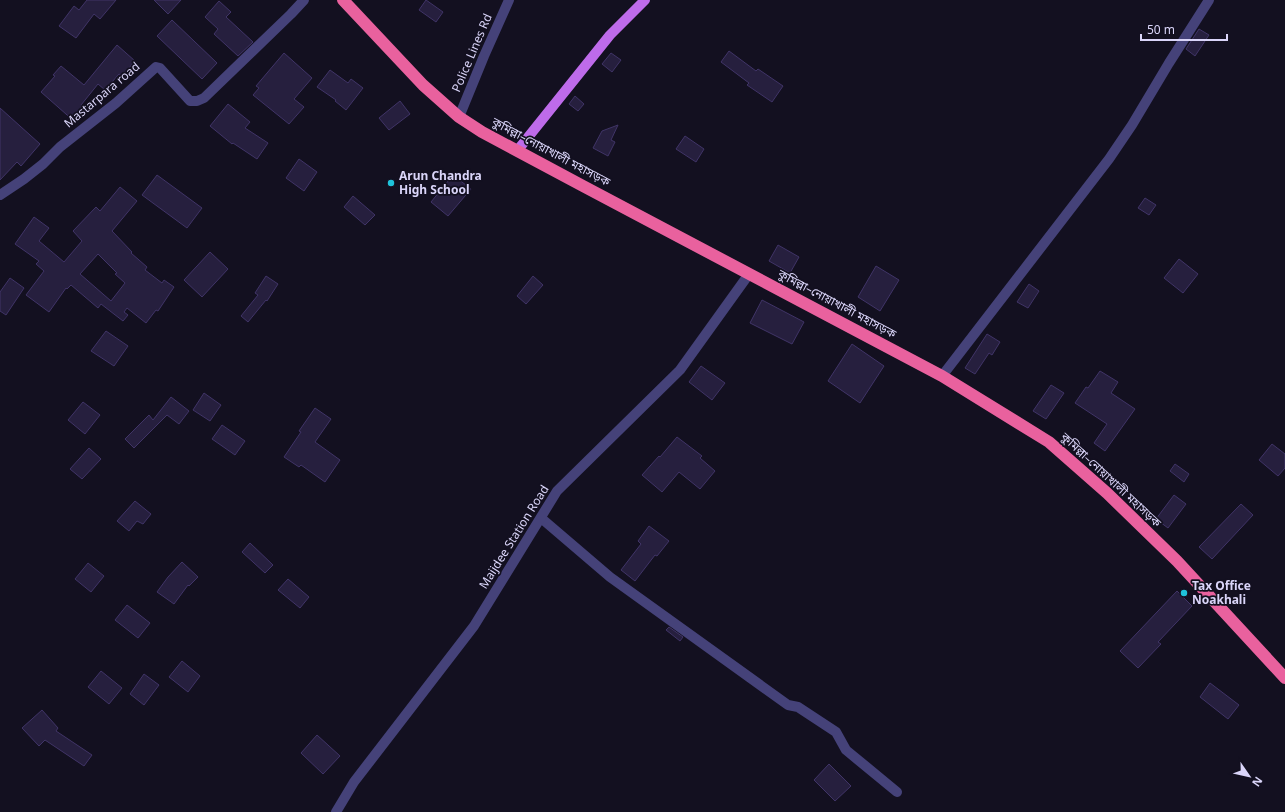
<svg xmlns="http://www.w3.org/2000/svg" width="1285" height="812" font-family="'Noto Sans','Noto Sans Bengali',sans-serif">
<rect width="100%" height="100%" fill="#131020"/>
<!-- building -->
<g fill="#261f3e" stroke="#403467" fill-rule="evenodd">
<path d="M87,0H116L100,19L94,14L76,38L59,26L74,6L79,10Z"/>
<path d="M154,0H181L168,14Z"/>
<path d="M426,0L443,12L436,22L419,10Z"/>
<path d="M219,1L231,12L226,17L253,42L238,56L214,34L218,29L205,17Z"/>
<path d="M172,20L217,63L202,79L157,36Z"/>
<path d="M1199,29L1209,35L1195,56L1186,49Z"/>
<path d="M117,45L135,61L122,76L119,74L105,90L98,84L81,105L86,110L75,122L41,92L55,76L53,75L61,66L84,85Z"/>
<path d="M729,51L756,71L758,69L783,86L772,102L747,85L749,83L721,62Z"/>
<path d="M284,53L312,78L294,99L304,107L289,124L253,95L259,88L256,86Z"/>
<path d="M611,53L621,60L612,72L602,64Z"/>
<path d="M330,70L348,83L351,79L363,88L346,110L335,101L336,100L317,87Z"/>
<path d="M575,96L584,104L578,111L569,104Z"/>
<path d="M400,101L410,114L389,130L379,118Z"/>
<path d="M228,104L250,122L245,128L268,143L257,159L233,143L232,144L210,126Z"/>
<path d="M0,108L40,144L21,166L17,162L0,180Z"/>
<path d="M618,125L611,140L615,142L608,156L593,148L602,131Z"/>
<path d="M685,136L704,149L696,162L676,149Z"/>
<path d="M299,159L317,172L304,191L286,178Z"/>
<path d="M157,175L202,208L187,228L142,195Z"/>
<path d="M453,175L471,189L448,216L431,202Z"/>
<path d="M120,187L137,201L112,231L132,252L131,253L147,267L145,270L162,283L164,280L174,287L158,311L156,310L146,323L127,308L124,312L128,315L123,321L101,304L98,308L71,285L67,289L66,288L49,312L26,295L44,271L36,264L39,261L15,244L34,217L49,228L39,241L64,262L82,241L73,231L96,207L100,211ZM98,254L117,273L115,274L125,283L111,301L80,274Z"/>
<path d="M353,196L375,215L365,225L344,207Z"/>
<path d="M1145,198L1156,205L1149,215L1138,208Z"/>
<path d="M778,245L799,257L790,273L769,261Z"/>
<path d="M210,252L228,269L202,297L184,280Z"/>
<path d="M1179,259L1198,274L1183,293L1164,278Z"/>
<path d="M876,266L899,280L880,311L858,297Z"/>
<path d="M266,276L278,284L267,301L266,300L248,322L241,316L258,295L255,293Z"/>
<path d="M533,276L543,285L526,304L517,296Z"/>
<path d="M10,278L24,288L6,315L0,311V292Z"/>
<path d="M1029,284L1039,291L1028,308L1017,302Z"/>
<path d="M762,300L804,322L792,344L750,323Z"/>
<path d="M106,331L128,346L114,366L91,351Z"/>
<path d="M987,334L1000,342L992,355L989,353L975,374L965,368Z"/>
<path d="M852,344L884,366L860,403L828,381Z"/>
<path d="M701,366L725,383L712,400L689,382Z"/>
<path d="M1100,371L1118,382L1111,393L1135,409L1105,451L1094,443L1107,424L1075,403L1086,387L1088,388Z"/>
<path d="M1051,385L1064,393L1046,419L1033,411Z"/>
<path d="M204,393L221,405L210,421L193,410Z"/>
<path d="M171,397L189,411L179,424L167,415L134,448L125,439L149,415L153,420Z"/>
<path d="M83,402L100,415L85,434L68,420Z"/>
<path d="M315,408L331,419L315,442L340,460L325,482L301,465L299,467L284,457L301,432L299,431Z"/>
<path d="M222,425L245,441L235,455L212,439Z"/>
<path d="M677,437L702,456L700,458L715,471L700,489L679,472L662,492L642,475L659,456L660,457Z"/>
<path d="M1272,444L1285,454V468L1278,476L1259,460Z"/>
<path d="M89,448L101,459L82,479L70,469Z"/>
<path d="M1175,464L1189,474L1184,482L1170,471Z"/>
<path d="M1174,495L1186,504L1168,528L1156,519Z"/>
<path d="M135,501L151,514L143,524L137,521L129,531L117,521Z"/>
<path d="M1241,504L1253,515L1212,559L1199,547Z"/>
<path d="M649,526L669,541L657,556L655,555L635,581L621,570L641,544L638,541Z"/>
<path d="M250,543L273,565L265,573L242,552Z"/>
<path d="M182,562L198,577L189,586L188,585L174,604L157,592L168,577Z"/>
<path d="M88,563L104,576L91,592L75,579Z"/>
<path d="M288,579L309,597L300,608L278,590Z"/>
<path d="M1177,591L1192,606L1158,642L1161,644L1138,668L1120,651Z"/>
<path d="M127,605L150,623L138,638L115,620Z"/>
<path d="M669,627L683,637L680,641L666,630Z"/>
<path d="M182,661L200,676L188,692L169,677Z"/>
<path d="M101,671L122,688L109,704L88,687Z"/>
<path d="M144,674L159,685L144,705L130,694Z"/>
<path d="M1210,683L1239,705L1228,719L1200,697Z"/>
<path d="M42,710L58,728L56,731L92,755L84,766L45,740L39,746L22,728Z"/>
<path d="M317,735L340,756L323,774L301,753Z"/>
<path d="M829,764L851,786L835,801L814,780Z"/>
</g>
<g fill="none" stroke-linecap="round" stroke-linejoin="round">
<!-- street -->
<g stroke="#454279" stroke-width="10">
<path d="M459,117L484,56L509,0"/>
<path d="M0,195L24,179L43,164L60,147L116,103L156,67L160,68L190,101H197L204,98L291,14L304,0"/>
<path d="M942,376L1109,159L1132,125L1169,63L1209,0"/>
<path d="M541,518L610,577L788,705L798,707L836,732L846,750L897,792"/>
<path d="M336,812L354,782L474,626L557,491L680,370L749,274"/>
</g>
<!-- primary -->
<path stroke="#be6bea" stroke-width="10" d="M517,151L610,35L645,0"/>
<!-- highway -->
<path stroke="#e9619e" stroke-width="12" d="M343,0L423,85L459,117L482,132L583,186L942,376L1049,442L1107,493L1177,561L1285,678"/>
</g>
<!-- markers -->
<g fill="#1fc3db" stroke="#131020" stroke-width="1.5">
<circle cx="391" cy="183" r="4"/>
<circle cx="1184" cy="593" r="4"/>
</g>
<g text-anchor="middle" stroke-width="3.5" stroke-linejoin="round" paint-order="stroke">
<!-- street labels -->
<g font-size="12" fill="#dad5f9" stroke="#131020">
<text transform="translate(472 53) rotate(-67)" y="4">Police Lines Rd</text>
<text transform="translate(102 95) rotate(-40)" y="4">Mastarpara road</text>
<text transform="translate(551 152) rotate(28)" y="4">কুমিল্লা–নোয়াখালী মহাসড়ক</text>
<text transform="translate(837 304) rotate(28)" y="4">কুমিল্লা–নোয়াখালী মহাসড়ক</text>
<text transform="translate(1111 480) rotate(43)" y="4">কুমিল্লা–নোয়াখালী মহাসড়ক</text>
<text transform="translate(514 537) rotate(-58)" y="4">Maijdee Station Road</text>
</g>
<!-- poi labels -->
<g font-size="12" font-weight="bold" fill="#dad5f9" stroke="#131020" text-anchor="start">
<text x="399" y="180">Arun Chandra<tspan x="399" dy="14">High School</tspan></text>
<text x="1192" y="590">Tax Office<tspan x="1192" dy="14">Noakhali</tspan></text>
</g>
</g>
<!-- north arrow -->
<g transform="translate(1249 776) rotate(124)" stroke="#131020" stroke-width="3" paint-order="stroke">
<path d="M0-3L7 15L0 10L-7 15Z" fill="#dad5f9"/>
<text y="-6" font-size="11" font-weight="bold" text-anchor="middle" fill="#dad5f9">N</text>
</g>
<!-- scale -->
<path d="M1141 34v6h86v-6" fill="none" stroke="#dad5f9" stroke-width="2"/>
<text x="1147" y="34" font-size="12" fill="#dad5f9" stroke="#131020" stroke-width="3" paint-order="stroke">50 m</text>
</svg>
